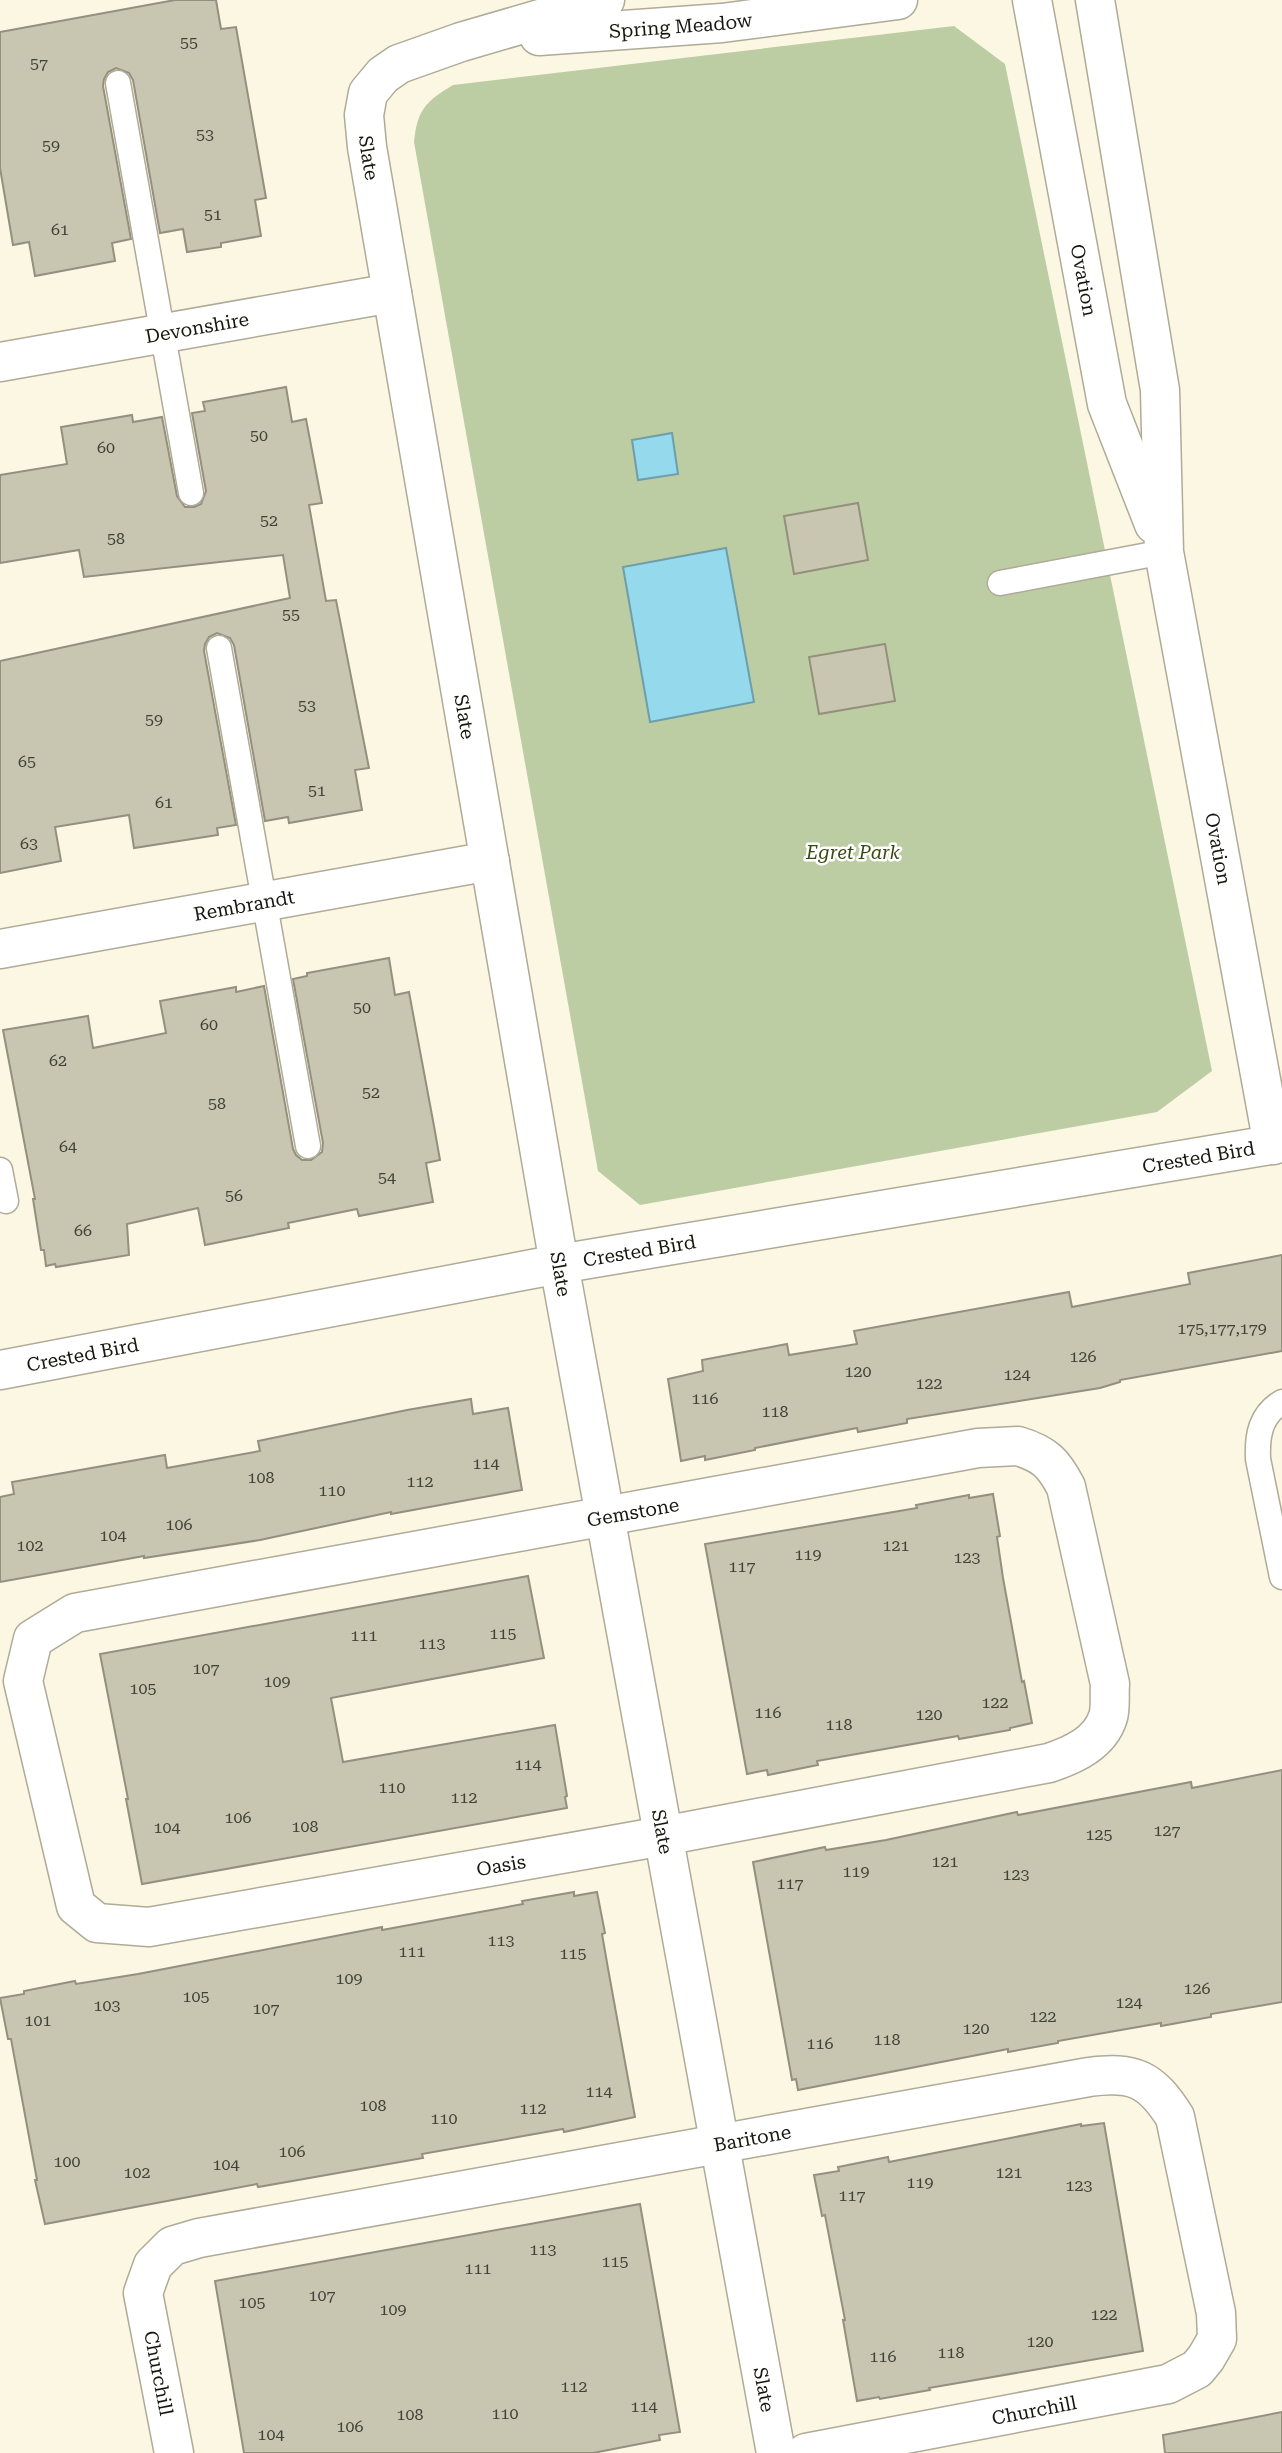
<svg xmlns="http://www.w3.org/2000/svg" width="1282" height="2453" font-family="'Roboto Serif',serif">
<rect width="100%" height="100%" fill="#fbf7e3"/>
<!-- green -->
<path fill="#bdcda3" d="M954,26L1005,64L1212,1071L1157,1112L640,1205L598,1171L414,142C417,110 426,101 453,85Z"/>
<!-- water -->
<g fill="#94d9ec" stroke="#6e9eaa" stroke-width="2">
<path d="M672,433L678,474L638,480L632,440Z"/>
<path d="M726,548L754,702L650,722L623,567Z"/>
</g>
<!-- building -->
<g fill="#c8c5b1" stroke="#93907d" stroke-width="2">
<path d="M175,0H216L221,29L236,27L266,198L255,200L261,236L221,243V247L187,252L183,229L160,233L133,80L129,73L116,68L108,72L104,79L103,86L131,239L112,243L115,261L35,276L29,242L13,245L0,168V32Z"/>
<path d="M286,387L292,422L306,419L322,503L309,505L326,601L336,600L369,768L355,770L362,810L289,823L288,817L265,821L234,645L230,638L217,633L209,637L205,644L204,651L236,825L217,828L218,835L134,848L129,815L55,827L61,861L0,873V661L290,598L283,555L84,577L79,550L0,563V475L67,464L61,427L132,415L133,422L162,417L177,496L185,507H194L201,504L206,491L192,413L205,411L203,402Z"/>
<path d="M858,503L868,560L794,574L784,516Z"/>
<path d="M885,644L895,701L819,714L809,657Z"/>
<path d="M389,958L395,995L409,992L434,1126L440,1160L426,1163L433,1202L359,1216L357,1209L288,1223L289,1228L205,1245L198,1208L127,1224L129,1255L56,1267L55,1264L46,1266L44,1250H41L33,1199H35L3,1030L88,1016L93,1048L166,1033L160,1001L236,987V992L264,986L293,1149L296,1155L302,1160H311L322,1152L323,1143L293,979L307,976V973Z"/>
<path d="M1282,1255V1351L1120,1380V1382L1100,1388L907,1419V1423L858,1432L857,1428L755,1448V1450L705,1460V1456L681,1461L668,1379L703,1371L702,1360L787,1344L789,1355L857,1344L854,1331L1069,1292L1072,1307L1190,1284L1188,1273Z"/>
<path d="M471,1399L473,1414L508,1408L522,1490L391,1514V1512L260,1540L144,1558V1556L0,1582V1497L14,1494L12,1482L165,1455L167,1468L260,1451L258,1441L407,1410Z"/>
<path d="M993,1494L1000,1536L997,1537L1003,1578L1022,1682L1024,1681L1032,1723L1010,1728V1730L959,1739L958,1736L817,1761L818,1765L768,1775L767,1770L747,1774L705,1544L917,1508L916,1505L969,1495V1498Z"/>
<path d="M528,1576L544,1658L331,1698L343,1762L555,1725L567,1796L565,1797L567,1808L142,1884L126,1799H128L100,1654Z"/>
<path d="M1282,1770V2002L1211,2014V2017L1161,2026V2023L1058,2041V2043L1008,2052V2049L798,2090L796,2079L792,2080L753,1862L825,1847L826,1850L886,1840L1017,1812L1018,1815L1191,1782L1192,1788Z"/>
<path d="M574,1892V1896L597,1892L605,1933L602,1934L609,1974L635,2117L564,2132L563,2129L422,2154L423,2158L258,2187L257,2184L45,2224L35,2180H37L11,2039H8L0,1998L24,1994V1991L75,1981L76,1984L138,1974L382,1927V1930L523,1904L522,1901Z"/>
<path d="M1104,2123L1143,2351L929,2388L930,2390L880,2399L879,2397L857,2401L843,2320H845L825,2215L822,2216L814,2175L839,2171L838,2167L888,2157L889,2162L1081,2124V2126Z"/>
<path d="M640,2204L680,2432L659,2435L660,2440L593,2453H244L215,2281Z"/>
<path d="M1282,2412V2453H1165L1163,2435Z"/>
</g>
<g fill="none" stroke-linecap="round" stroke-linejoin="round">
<!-- lane casing -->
<g stroke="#afab98" stroke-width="27">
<g id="lane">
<path d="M118,83L191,493"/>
<path d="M1000,583L1164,552"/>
<path d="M219,648L308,1146"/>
<path d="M0,1170L6,1201"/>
<path d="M1282,1402C1260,1415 1257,1436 1258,1459L1282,1577"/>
</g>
</g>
<!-- street casing -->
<g stroke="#afab98" stroke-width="41">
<g id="street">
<path id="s1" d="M0,362L392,293"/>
<path id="s2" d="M0,949L490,861"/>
<path id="s3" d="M0,1370L559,1264L776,2453"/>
<path d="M1018,1446C1044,1454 1053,1462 1066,1487L1110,1684C1109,1694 1111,1708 1108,1717C1100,1743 1073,1755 1049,1763L663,1836L149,1927L97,1923L76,1906L23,1681L33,1639L75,1613L978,1448Z"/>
<path id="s4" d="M174,2453L143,2293L153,2265L172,2246L199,2238L1089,2077C1134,2071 1151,2079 1175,2117L1216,2313L1217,2339L1206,2358L1197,2369L1168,2384L806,2453"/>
</g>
</g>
<!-- secondary casing -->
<g stroke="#afab98" stroke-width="41">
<g id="secondary">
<path id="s5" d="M605,0L461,42L399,64L383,75L368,93L364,115L367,147L559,1264L1282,1143"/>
<path id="s6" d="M1032,0L1107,404L1154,524"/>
<path id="s7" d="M1095,0L1160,390L1164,552L1273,1145"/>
<path id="s8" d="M539,36L722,23L898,0"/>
</g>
</g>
<!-- lane -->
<use href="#lane" stroke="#fff" stroke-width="24"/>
<!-- street -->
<use href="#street" stroke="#fff" stroke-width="38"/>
<!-- secondary -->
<use href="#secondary" stroke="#fff" stroke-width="38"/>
</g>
<g text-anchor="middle" stroke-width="5" stroke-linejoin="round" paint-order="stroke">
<!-- number labels -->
<g font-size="16" fill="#434238">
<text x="189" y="48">55</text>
<text x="39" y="69">57</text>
<text x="205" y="140">53</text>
<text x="51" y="151">59</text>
<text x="213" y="220">51</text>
<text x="60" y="235">61</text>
<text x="259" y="441">50</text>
<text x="106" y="453">60</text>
<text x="269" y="526">52</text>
<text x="116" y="544">58</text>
<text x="291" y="620">55</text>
<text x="307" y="711">53</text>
<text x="154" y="725">59</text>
<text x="27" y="767">65</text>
<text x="317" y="796">51</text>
<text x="164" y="808">61</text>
<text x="29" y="849">63</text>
<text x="362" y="1013">50</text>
<text x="209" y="1030">60</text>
<text x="58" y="1066">62</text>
<text x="371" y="1098">52</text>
<text x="217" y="1109">58</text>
<text x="68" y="1152">64</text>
<text x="387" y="1183">54</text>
<text x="234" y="1201">56</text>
<text x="83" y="1236">66</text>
<text x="1222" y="1334">175,177,179</text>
<text x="1083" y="1362">126</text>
<text x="858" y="1377">120</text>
<text x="1017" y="1380">124</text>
<text x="929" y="1389">122</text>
<text x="705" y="1404">116</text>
<text x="775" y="1417">118</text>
<text x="486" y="1469">114</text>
<text x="261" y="1483">108</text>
<text x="420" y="1487">112</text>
<text x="332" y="1496">110</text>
<text x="179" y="1530">106</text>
<text x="113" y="1541">104</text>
<text x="30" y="1551">102</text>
<text x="896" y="1551">121</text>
<text x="808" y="1560">119</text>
<text x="967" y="1563">123</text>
<text x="742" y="1572">117</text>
<text x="503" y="1639">115</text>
<text x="364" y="1641">111</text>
<text x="432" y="1649">113</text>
<text x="206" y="1674">107</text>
<text x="277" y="1687">109</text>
<text x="143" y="1694">105</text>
<text x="995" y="1708">122</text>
<text x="768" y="1718">116</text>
<text x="929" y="1720">120</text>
<text x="839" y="1730">118</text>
<text x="528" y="1770">114</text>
<text x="392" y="1793">110</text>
<text x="464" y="1803">112</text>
<text x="238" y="1823">106</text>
<text x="305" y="1832">108</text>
<text x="167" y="1833">104</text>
<text x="1167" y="1836">127</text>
<text x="1099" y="1840">125</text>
<text x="945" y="1867">121</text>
<text x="856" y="1877">119</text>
<text x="1016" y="1880">123</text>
<text x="790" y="1889">117</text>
<text x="501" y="1946">113</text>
<text x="412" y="1957">111</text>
<text x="573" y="1959">115</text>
<text x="349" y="1984">109</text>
<text x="1197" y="1994">126</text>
<text x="196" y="2002">105</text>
<text x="1129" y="2008">124</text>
<text x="107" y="2011">103</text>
<text x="266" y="2014">107</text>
<text x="1043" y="2022">122</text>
<text x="38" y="2026">101</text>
<text x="976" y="2034">120</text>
<text x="887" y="2045">118</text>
<text x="820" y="2049">116</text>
<text x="599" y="2097">114</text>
<text x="373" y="2111">108</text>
<text x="533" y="2114">112</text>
<text x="444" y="2124">110</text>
<text x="292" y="2157">106</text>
<text x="67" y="2167">100</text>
<text x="226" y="2170">104</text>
<text x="137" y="2178">102</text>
<text x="1009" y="2178">121</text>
<text x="920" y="2188">119</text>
<text x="1079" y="2191">123</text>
<text x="852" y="2201">117</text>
<text x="543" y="2255">113</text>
<text x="615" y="2267">115</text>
<text x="478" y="2274">111</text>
<text x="322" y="2301">107</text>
<text x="252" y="2308">105</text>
<text x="393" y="2315">109</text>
<text x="1104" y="2320">122</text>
<text x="1040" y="2347">120</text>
<text x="951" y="2358">118</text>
<text x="883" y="2362">116</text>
<text x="574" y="2392">112</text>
<text x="644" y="2412">114</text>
<text x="505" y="2419">110</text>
<text x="410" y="2420">108</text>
<text x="350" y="2432">106</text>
<text x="271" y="2440">104</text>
</g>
<!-- street labels -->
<g font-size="19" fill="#17160f" stroke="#fff">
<text dy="7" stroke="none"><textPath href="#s8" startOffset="142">Spring Meadow</textPath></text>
<text dy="7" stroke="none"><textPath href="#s5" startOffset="324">Slate</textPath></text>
<text dy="7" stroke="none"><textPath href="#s6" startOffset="285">Ovation</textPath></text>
<text dy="7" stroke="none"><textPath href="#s1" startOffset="200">Devonshire</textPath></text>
<text dy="7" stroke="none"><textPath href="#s5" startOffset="891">Slate</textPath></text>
<text dy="7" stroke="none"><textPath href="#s7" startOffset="859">Ovation</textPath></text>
<text dy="7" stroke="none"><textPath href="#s2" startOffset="248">Rembrandt</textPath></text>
<text dy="7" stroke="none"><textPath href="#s5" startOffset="2095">Crested Bird</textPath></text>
<text dy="7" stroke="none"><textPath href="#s5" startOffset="1528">Crested Bird</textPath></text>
<text transform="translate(561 1274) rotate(80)" y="7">Slate</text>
<text dy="7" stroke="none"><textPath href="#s3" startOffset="84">Crested Bird</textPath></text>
<text transform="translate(633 1512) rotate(-10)" y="7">Gemstone</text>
<text dy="7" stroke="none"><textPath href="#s3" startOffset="1146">Slate</textPath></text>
<text transform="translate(501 1865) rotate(-10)" y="7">Oasis</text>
<text dy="7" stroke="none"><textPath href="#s4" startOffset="810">Baritone</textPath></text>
<text transform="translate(159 2373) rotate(79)" y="7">Churchill</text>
<text dy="7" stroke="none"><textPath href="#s3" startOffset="1713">Slate</textPath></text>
<text transform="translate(1034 2410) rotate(-11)" y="7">Churchill</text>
</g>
<!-- park labels -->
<g font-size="19" font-style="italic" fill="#394a11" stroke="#fff">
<text x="853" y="859">Egret Park</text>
</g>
</g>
</svg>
